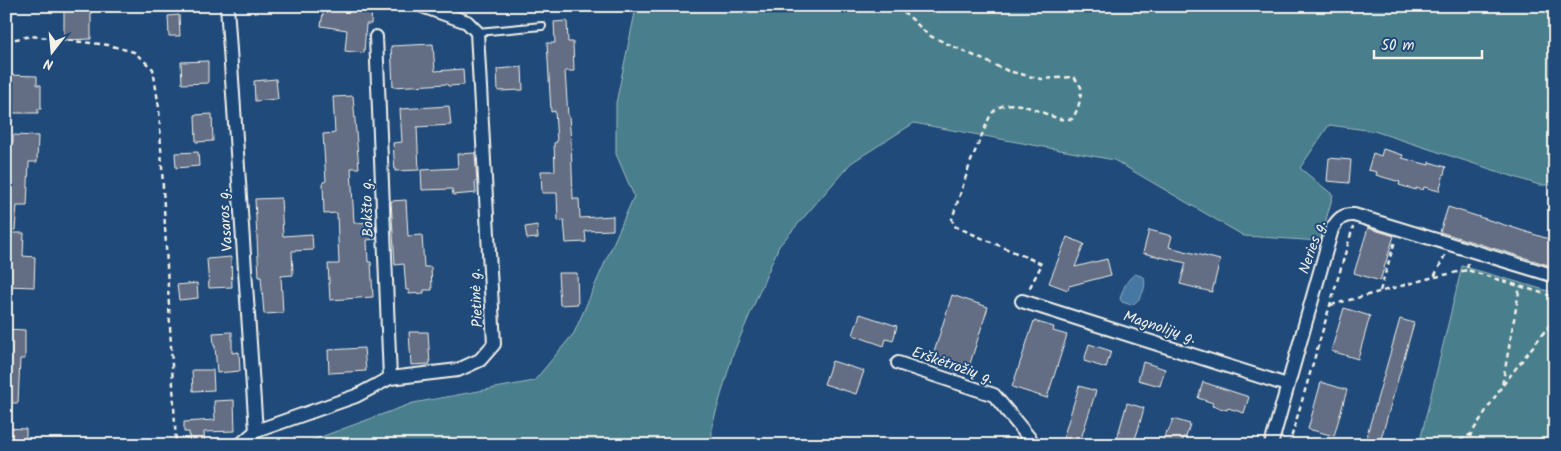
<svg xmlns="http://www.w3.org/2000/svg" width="1561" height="451" font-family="Kalam,sans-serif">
<rect width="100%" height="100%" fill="#1f4a7a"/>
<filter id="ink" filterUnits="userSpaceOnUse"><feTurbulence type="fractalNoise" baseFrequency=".02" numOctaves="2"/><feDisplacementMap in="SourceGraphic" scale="10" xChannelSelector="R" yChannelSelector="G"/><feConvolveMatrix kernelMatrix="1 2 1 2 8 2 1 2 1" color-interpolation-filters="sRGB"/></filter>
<g filter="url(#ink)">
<!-- green -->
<g fill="#4a7f8d" stroke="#9fb8ba">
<path d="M634,6H1555V185H1539L1374,131L1329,125L1300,168L1333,195L1320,241L1244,236L1114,160L914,123L851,163L779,246L733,354L712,426V445H299L413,403L534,381L574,333L634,196L616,154V103L636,8Z"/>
<path d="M1462,266L1555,293V445H1419Z"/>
</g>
<!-- water -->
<path fill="#4778a4" stroke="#8ca8bf" d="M1135,274L1144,277C1147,288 1141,301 1131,305L1122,302L1120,299C1122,290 1127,279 1135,274Z"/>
<!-- building -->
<g fill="#646e84" stroke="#f4f1e8">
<path d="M324,6H372L371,24H366L364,53L345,51L347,30L321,26Z"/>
<path d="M64,7H91V39L64,40Z"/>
<path d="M179,15L180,36H169L168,16Z"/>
<path d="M567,21L568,42H573L574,71H565L568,116H569L571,142L573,199H579L580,218L613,216V230L585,231L586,242L566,243L564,220L558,221L557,193H542L541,171H555L554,143L557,142L555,111L551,112L547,43H555L554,22Z"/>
<path d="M433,44L435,71L463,69L464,85L448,86L447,84L393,87L391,46Z"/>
<path d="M208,61V83L182,84L181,62Z"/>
<path d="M522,67L523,90L498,91L497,69Z"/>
<path d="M9,75L37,76V85H41V109H38V113H6V94H9Z"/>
<path d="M276,79L278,99L255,101L254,81Z"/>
<path d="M353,96L359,168H351L354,223L375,222L376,239L367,240L368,262H371L373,297L330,300L328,264H339L337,213L324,214L323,182L326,181L323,134L335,133L333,97Z"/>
<path d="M449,106L451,125L417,127L419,170L395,171L393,143L402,142L400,109Z"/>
<path d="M212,114L213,141L196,142L195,115Z"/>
<path d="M13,135L38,136L37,162H29L27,206H17L15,230H6V151H10L11,142H13Z"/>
<path d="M1383,149L1403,155L1402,158L1429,165V162L1446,167L1439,191L1424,187L1423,190L1416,188V190L1399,185L1400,182L1376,175L1377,172L1368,170L1373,153L1381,156Z"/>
<path d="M198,152L199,166L176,168L175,153Z"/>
<path d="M475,153L477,182H475L476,193L453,195L452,189L422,190L421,170L458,168L457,154Z"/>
<path d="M1329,158L1351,160L1349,183L1327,181Z"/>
<path d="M281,198L283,236L312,234L313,250L292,251L293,275L281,276L283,313L264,314L261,277H259L255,199Z"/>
<path d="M406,200L408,236L422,235L424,267H431L432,290H424V293L409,294V290H406L404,264L395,265L391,201Z"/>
<path d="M1448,207L1555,241V267L1440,232Z"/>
<path d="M537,225L538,238L527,239L525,227Z"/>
<path d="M1368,228L1394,236L1380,281L1354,273Z"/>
<path d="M1149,230L1172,236L1169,247L1220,260L1212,292L1180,284L1186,263L1143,253Z"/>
<path d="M6,233H24L23,256L35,257L34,287L6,286Z"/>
<path d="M1067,237L1084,244L1075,267L1107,259L1111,275L1069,286L1068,290L1049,283Z"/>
<path d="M231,257L232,287L209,288L207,259Z"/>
<path d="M558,273H577L578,304L560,305Z"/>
<path d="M197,283L198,298L179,300L177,285Z"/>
<path d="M952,295L988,307L967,373L931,362Z"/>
<path d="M1344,308L1370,316L1358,359L1331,351Z"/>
<path d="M860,314L897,326L893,341L886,339L884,346L853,335Z"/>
<path d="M1400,319L1414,323L1385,425L1379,445H1364Z"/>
<path d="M1034,321L1054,327L1053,331L1067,335L1047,398L1012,387Z"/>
<path d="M6,329L25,330V359H20L18,403H6Z"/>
<path d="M232,332V353L239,352L240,371L217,373L215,346H214L213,333Z"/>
<path d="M409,332H428L430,364L411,365Z"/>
<path d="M1089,344L1111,351L1106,368L1084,361Z"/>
<path d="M364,348L366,371L329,373L328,350Z"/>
<path d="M832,361L864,371L856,394L824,384Z"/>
<path d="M1143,362L1165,369L1160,386L1138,380Z"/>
<path d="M192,370H213L214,390L193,391Z"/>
<path d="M1203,382L1249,397L1244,413L1228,408L1227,410L1212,406L1213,403L1198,398Z"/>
<path d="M1321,382L1347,390L1334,436L1308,429Z"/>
<path d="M1079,386L1096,391L1079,445H1072L1062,442Z"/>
<path d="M234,400L235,431L204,432L205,445H190L189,432H184V422L215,420L214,401Z"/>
<path d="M1127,403L1144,408L1138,430L1133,445H1115Z"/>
<path d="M1173,419L1190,424L1186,437H1184L1181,445H1162L1166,431L1168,432Z"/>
<path d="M6,428L26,429V445H6Z"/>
</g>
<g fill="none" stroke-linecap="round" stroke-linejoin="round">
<!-- lane casing -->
<g stroke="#f4f1e8" stroke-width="10">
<path id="lane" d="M477,32L542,26"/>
</g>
<!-- street casing -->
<g stroke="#f4f1e8" stroke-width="16">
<g id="street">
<path d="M227,6L256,431"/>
<path d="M376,37L390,378"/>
<path d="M1022,301L1287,385"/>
<path d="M898,363L994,395L1035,445"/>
<path d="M240,445L256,431L356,396L390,378L458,370L480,360L494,344L477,32L467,22L422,6"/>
<path d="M1271,445L1332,229C1338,219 1343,214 1354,215L1555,276"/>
</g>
</g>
<!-- path -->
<g stroke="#f4f1e8" stroke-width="2.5" stroke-dasharray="5 4" stroke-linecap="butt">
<path d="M896,6L913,20L928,35L1008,71L1041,79L1074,77L1081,87C1081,98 1079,109 1072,119C1067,119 1061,120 1057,118C1036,111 1006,92 990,116L971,161L952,219L954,226L1042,264L1028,291"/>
<path d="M6,41L31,36L108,45L134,52L153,69L159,108L176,445"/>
<path d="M1468,263L1467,270L1555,297"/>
<path d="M1435,277L1467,270"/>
<path d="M1380,291L1395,241"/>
<path d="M1331,305L1434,277L1445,255"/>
<path d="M1547,330L1555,328"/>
<path d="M1503,385L1555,318"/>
<path d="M1289,445L1353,227"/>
<path d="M1452,445L1471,434L1502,386L1520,286"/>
<path d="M1466,445L1471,435"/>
</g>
<!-- lane -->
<use href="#lane" stroke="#1f4a7a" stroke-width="6"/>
<!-- street -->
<use href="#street" stroke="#1f4a7a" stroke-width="12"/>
</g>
</g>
<g text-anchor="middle" stroke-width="4" stroke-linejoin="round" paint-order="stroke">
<!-- street labels -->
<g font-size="15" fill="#f4f1e8" stroke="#1f4a7a">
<text transform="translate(367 208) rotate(-92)" y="5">Bokšto g.</text>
<text transform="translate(225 220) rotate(-94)" y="5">Vasaros g.</text>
<text transform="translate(1312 247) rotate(-71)" y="5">Neries g.</text>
<text transform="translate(476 298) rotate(-93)" y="5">Pietinė g.</text>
<text transform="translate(1160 327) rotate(18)" y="5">Magnolijų g.</text>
<text transform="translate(953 365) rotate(19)" y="5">Erškėtrožių g.</text>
</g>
</g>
<!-- margin -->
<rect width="1561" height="451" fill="none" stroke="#1f4a7a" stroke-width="25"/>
<rect x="12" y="12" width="1536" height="426" fill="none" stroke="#f4f1e8" stroke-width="2" filter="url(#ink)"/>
<!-- north arrow -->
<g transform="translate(52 52) rotate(196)" stroke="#1f4a7a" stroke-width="4" paint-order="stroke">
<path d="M0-4L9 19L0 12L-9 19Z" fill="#f4f1e8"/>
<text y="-8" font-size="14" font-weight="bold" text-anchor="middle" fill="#f4f1e8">N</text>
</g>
<!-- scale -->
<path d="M1374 50v8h108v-8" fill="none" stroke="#f4f1e8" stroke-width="2.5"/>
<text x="1381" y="50" font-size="15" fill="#f4f1e8" stroke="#1f4a7a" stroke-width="4" paint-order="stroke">50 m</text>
</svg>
